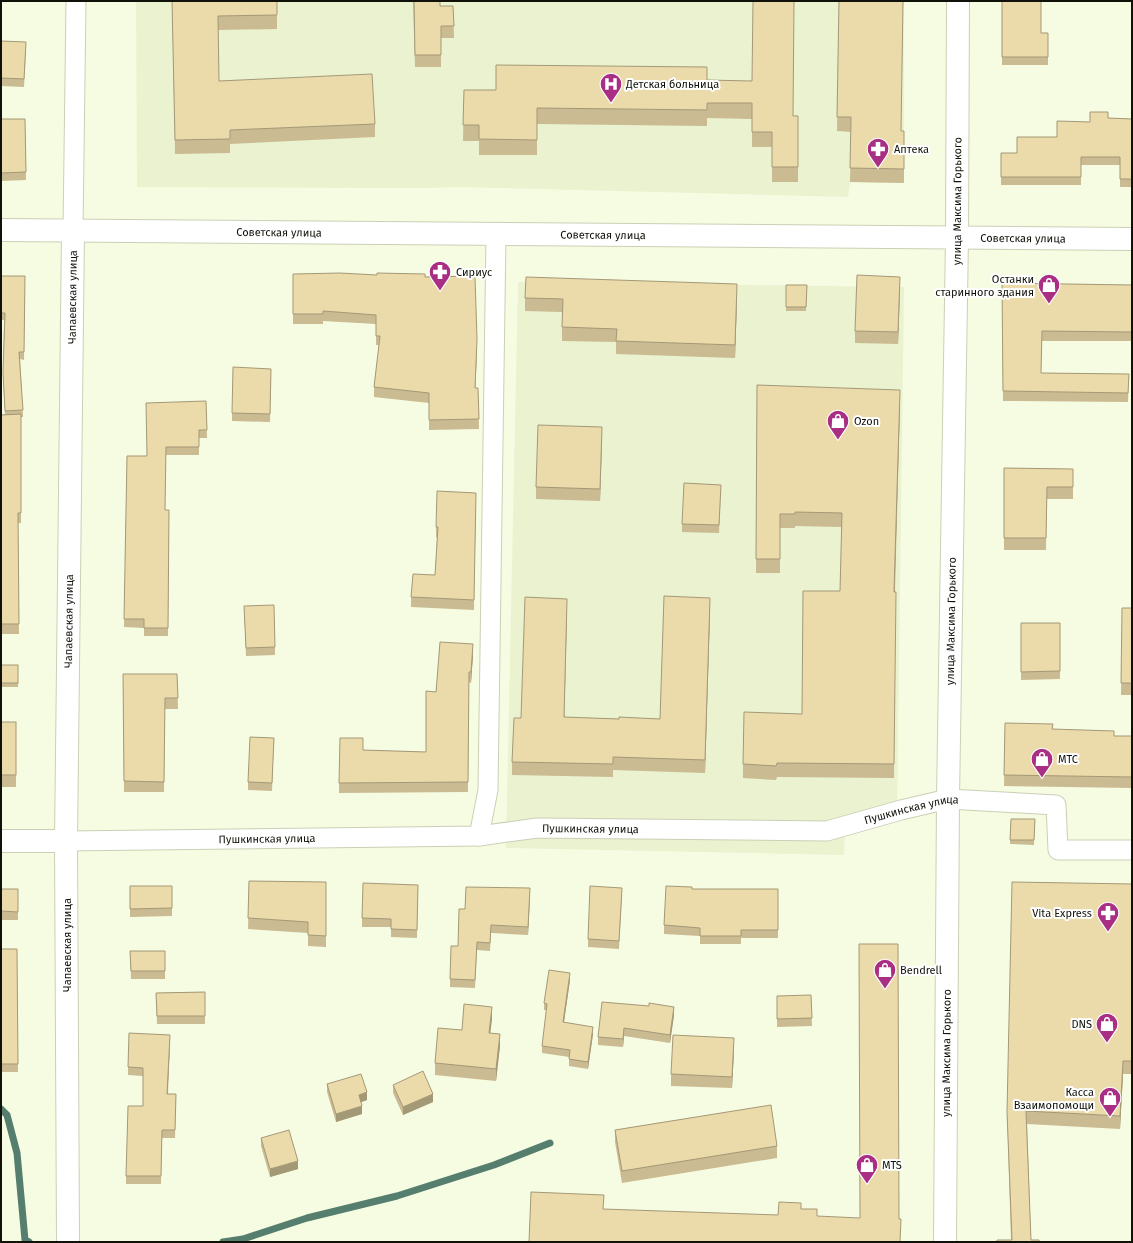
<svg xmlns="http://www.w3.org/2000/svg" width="1133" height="1243" font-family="'Fira Sans',sans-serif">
<rect width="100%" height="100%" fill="#f6fce2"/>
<!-- built -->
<g fill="#eaf2d0">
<path d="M136,1H904V183L850,182L848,197L461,187L427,188L137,187Z"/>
<path d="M518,282L904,287L897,814L845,831L844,855L506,848Z"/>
</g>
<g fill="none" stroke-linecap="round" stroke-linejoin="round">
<!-- stream -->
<g stroke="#557e6e" stroke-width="7">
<path d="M1,1109L7,1115L17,1153L25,1240L29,1242"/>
<path d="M223,1242L243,1239L307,1218L397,1196L494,1165L550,1143"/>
</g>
<!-- street casing -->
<g stroke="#cad0b6" stroke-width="21">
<g id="street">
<path d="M73,231L76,1"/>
<path d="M479,836L488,790L496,234"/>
<path id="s1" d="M66,841L479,836L537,828L827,831L901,810L948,799L1056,805L1058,850H1132"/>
</g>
</g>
<!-- secondary casing -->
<g stroke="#cad0b6" stroke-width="24">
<g id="secondary">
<path id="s2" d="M1,230L1132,239"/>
<path d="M1,841H66"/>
<path id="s3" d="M68,1242L66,841L73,231"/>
<path id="s4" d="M945,1242L948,799L957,238L958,1"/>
</g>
</g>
<!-- street -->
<use href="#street" stroke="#fff" stroke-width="19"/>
<!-- secondary -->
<use href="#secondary" stroke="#fff" stroke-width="22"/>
</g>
<!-- wall -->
<g fill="#cabb92">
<path d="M172,1H277V29L218,30L219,81L375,124V137L230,144V153L175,154Z"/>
<path d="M413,1L440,6H453L454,38H441V67H415Z"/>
<path d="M839,1L901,131L904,145V183L850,182L851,132L837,131Z"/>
<path d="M1002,1L1041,33H1048V65H1002Z"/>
<path d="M1,41L26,50L24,87L1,86Z"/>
<path d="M707,80L794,116H798V182H772V147H752V119L707,118V126L537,124V155H479V141H463L464,90H496Z"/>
<path d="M1108,118L1132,119V187H1120V165H1081V185H1001V153H1017L1057,137L1090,122Z"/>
<path d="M1,119H25L26,180L1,181Z"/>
<path d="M293,274L425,277L477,349L475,388H478L479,429L429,430V403L374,397V387L379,345H376V324L323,321V324H293Z"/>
<path d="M1,276H25L24,360L20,359L23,417H21V523H18L19,634H1V415L5,414L3,379L4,320H1Z"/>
<path d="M1002,283L1132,285V341H1042L1041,373L1129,374L1128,402L1003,401Z"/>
<path d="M786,285H807L806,311H786Z"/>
<path d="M900,288L898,344L855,343V331Z"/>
<path d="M525,298H737L735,358L616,354V342L562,341V312L525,311Z"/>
<path d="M271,369L270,422L232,421V413Z"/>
<path d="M757,385L900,404L895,592L894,778L777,777L776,780L743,778V764L802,714L840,591L842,527L795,526V528H780V573H756Z"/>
<path d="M206,401L207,438H199V455H166L165,510H169L168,636H144V628L124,627L127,456H147Z"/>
<path d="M602,439L600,501L536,499V487Z"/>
<path d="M1004,468L1073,469V499H1047L1046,550H1004Z"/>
<path d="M721,485L719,533L682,532V524Z"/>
<path d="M476,493L474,610L411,607V597L435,575L437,538L436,537V527Z"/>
<path d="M244,606L275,647V655L246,656Z"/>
<path d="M1122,608H1132V695H1121Z"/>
<path d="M710,611L705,773L613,770V777L512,775V762L521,718L567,612L564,717L619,719H660Z"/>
<path d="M1021,623H1060V679L1021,680Z"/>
<path d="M473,655L471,683L469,682L468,792L339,793V783L363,750L426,752L436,692Z"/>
<rect x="1" y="665" width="17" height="22"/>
<path d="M123,674H177L178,709H165L164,792H124Z"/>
<rect x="1" y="722" width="15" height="65"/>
<path d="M1005,723L1052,729L1114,736H1132V788L1004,786Z"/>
<path d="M274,738L272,791L248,790V782Z"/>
<path d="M1011,819H1035L1034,845L1010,844Z"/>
<path d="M249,881L326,882V947L308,946V933L248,929Z"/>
<path d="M1132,884V1074H1123L1120,1129L1027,1124L1031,1240H1011L1007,1112Z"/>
<path d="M418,885L417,938L391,937V927H362V918Z"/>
<path d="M130,886H172V916L130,917Z"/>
<rect x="1" y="889" width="17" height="31"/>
<path d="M692,889H778V938H741V944H700V936L664,934V925Z"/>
<path d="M530,896L528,935L491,933L490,951L477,950L475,988L450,987V979L458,946L465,909Z"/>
<path d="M622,896L619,949L588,947V939Z"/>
<path d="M1,949H17L18,1072H1Z"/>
<path d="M130,951H165V979H131Z"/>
<path d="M570,980L564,1022L593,1034L588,1069L569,1066V1057L542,1053V1046L547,1010H544V1003Z"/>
<path d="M205,992V1024H157L156,993Z"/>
<path d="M811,995L812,1026L777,1027V1004Z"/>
<path d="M649,1006L674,1015L670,1043L624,1036L623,1047L598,1045V1037Z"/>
<path d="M492,1019L490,1033L500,1046L496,1081L435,1075V1063L462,1030Z"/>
<path d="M170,1043L168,1094H176L175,1138H162L161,1184H126V1176L143,1106V1076L128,1075V1067Z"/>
<path d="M734,1050L732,1088L671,1086V1074Z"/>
<path d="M327,1084L367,1100L361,1102L362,1114L336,1122L327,1092Z"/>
<path d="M393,1085L433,1102L403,1115L393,1093Z"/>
<path d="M615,1130L777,1146V1158L622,1183L615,1142Z"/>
<path d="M261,1138L298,1169L270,1177L261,1146Z"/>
</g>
<!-- shaded-wall -->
<g fill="#a49977">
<path d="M900,277V288L898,344V332Z"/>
<path d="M737,284V298L735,358V345Z"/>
<path d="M477,339V349L475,397V388Z"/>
<path d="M900,390V404L894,606V592Z"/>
<path d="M602,427V439L600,501V489Z"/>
<path d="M710,598V611L705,773V760Z"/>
<path d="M567,599V612L564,730V717Z"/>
<path d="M473,644V655L471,683V672Z"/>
<path d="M530,888V896L528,935V927Z"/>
<path d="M570,973V980L563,1029V1022Z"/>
<path d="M492,1007V1019L489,1044V1033Z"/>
<path d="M674,1007V1015L670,1043V1035Z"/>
<path d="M593,1027V1034L588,1069V1062Z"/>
<path d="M624,1028V1036L623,1047V1039Z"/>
<path d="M500,1034V1046L496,1081V1069Z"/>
<path d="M170,1035V1043L167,1102V1094Z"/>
<path d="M734,1038V1050L732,1088V1077Z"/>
<path d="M1123,1061V1074L1120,1129V1116Z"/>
<path d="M367,1092V1100L359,1103V1095Z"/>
<path d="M433,1094V1102L403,1115V1107Z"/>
<path d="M362,1106V1114L336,1122V1114Z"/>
<path d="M298,1161V1169L270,1177V1169Z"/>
</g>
<!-- building -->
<g fill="#ebdaaa" stroke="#a49977">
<path d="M172,1H277V15L218,16L219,81L372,74L375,124L230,130V139L175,140Z"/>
<path d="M414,1H440V6H453L454,26H441V55H415Z"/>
<path d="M753,1H794L793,116H798V167H772V132H752V103H707V110L537,108V140L479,139V125H463L464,90H496V65L707,67V80L752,81Z"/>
<path d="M839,1H903L901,131H904V169L850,168L851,117H837Z"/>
<path d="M1002,1H1041V33H1048V57H1002Z"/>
<path d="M1,41L26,42L24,79L1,78Z"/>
<path d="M1090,112H1108V118L1132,119V179H1120V157H1081V177H1001V153H1017V137H1057V121L1090,122Z"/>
<path d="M1,119H25L26,172L1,173Z"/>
<path d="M340,273L377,275V273L425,274V277L475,276L477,339L475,388H478L479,419L429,420V393L374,387L380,336H376V315L323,311V314H293V274Z"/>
<path d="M857,275L900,277L898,332L855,331Z"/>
<path d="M1,276H25L24,352H19L23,410L5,411L3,372L5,313H1Z"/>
<path d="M526,277L737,284L735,345L616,341L617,329L562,327L563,299L525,298Z"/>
<path d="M1002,283L1132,285V332L1042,331L1041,373L1129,374L1128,393L1003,391Z"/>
<path d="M786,285H807L806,307H786Z"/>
<path d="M233,367L271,369L270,414L232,413Z"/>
<path d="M757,385L900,390L894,592H896L894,764L777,763L776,766L743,764L744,712L802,714L803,591H840L842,513L795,512V514H780V559H756Z"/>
<path d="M206,401L207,430H199V447H166L165,510H169L168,628H144V619H124L127,456H147L146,403Z"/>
<path d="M21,414V513H18L19,624H1V415Z"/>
<path d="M538,425L602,427L600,489L536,487Z"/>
<path d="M1004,468L1073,469V487H1047L1046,538H1004Z"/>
<path d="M684,483L721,485L719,525L682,524Z"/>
<path d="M437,491L476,493L474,600L411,597L413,574L435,575L438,527H436Z"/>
<path d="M664,596L710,598L705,760L613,757V764L512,762L514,718H521L525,597L567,599L564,717L619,719V717L660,719Z"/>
<path d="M274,605L275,647L246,648L244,606Z"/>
<path d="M1122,608H1132V683H1121Z"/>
<path d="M1021,623H1060V671L1021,672Z"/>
<path d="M440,642L473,644L471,672H469L468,782L339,783L340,738H363V750L426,752V691L436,692Z"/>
<rect x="1" y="665" width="17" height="18"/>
<path d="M123,674H177L178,698H165L164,782L124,781Z"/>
<rect x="1" y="722" width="15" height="53"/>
<path d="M1005,723L1053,724L1052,729L1114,731V736H1132V777L1004,775Z"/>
<path d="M250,737L274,738L272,783L248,782Z"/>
<path d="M1011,819H1035L1034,840H1010Z"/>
<path d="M249,881L326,882V936L308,935V922L248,918Z"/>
<path d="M1012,882L1132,884V1061H1123L1120,1116L1026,1111L1031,1240H1039V1242H997V1240H1012L1007,1112Z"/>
<path d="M363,883L418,885L417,930L391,929V919L362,918Z"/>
<path d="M130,886H172V908L130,909Z"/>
<path d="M590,886L622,888L619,941L588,939Z"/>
<path d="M666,886L692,887V889H778V930H741V936H700V928L664,925Z"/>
<path d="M466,887L530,888L528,927L491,925L490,943L477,942L475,980L450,979L451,946H458L459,909H465Z"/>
<path d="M1,889H18V912L1,911Z"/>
<path d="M859,944H898L899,1219H901L900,1242H529L531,1192L604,1195L603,1209L778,1215L779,1202L801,1203V1209H817V1216L860,1218Z"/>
<path d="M1,949H17L18,1064H1Z"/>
<path d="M130,951H165V971H131Z"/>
<path d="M549,970L570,973L563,1022L593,1027L588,1062L569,1059L570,1050L542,1046L547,1004L544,1003Z"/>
<path d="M205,992V1016H157L156,993Z"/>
<path d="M811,995L812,1018L777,1019V996Z"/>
<path d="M602,1002L649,1006V1003L674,1007L670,1035L624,1028L623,1039L598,1037Z"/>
<path d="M464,1004L492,1007L489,1033L500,1034L496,1069L435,1063L438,1028L462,1030Z"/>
<path d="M129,1033L170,1035L167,1094H176L175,1130H162L161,1176H126L128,1106H143V1068L128,1067Z"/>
<path d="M673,1035L734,1038L732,1077L671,1074Z"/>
<path d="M423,1071L433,1094L403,1107L393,1085Z"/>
<path d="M361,1074L367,1092L359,1095L362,1106L336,1114L327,1084Z"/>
<path d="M771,1105L777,1146L622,1171L615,1130Z"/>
<path d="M289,1130L298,1161L270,1169L261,1138Z"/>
</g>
<!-- icons -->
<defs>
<g id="hospital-pin" transform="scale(1.15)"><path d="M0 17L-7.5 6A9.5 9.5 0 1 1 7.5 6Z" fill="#a92f84" stroke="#fff"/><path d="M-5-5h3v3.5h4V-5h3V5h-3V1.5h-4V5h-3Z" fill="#fff"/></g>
<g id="pharmacy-pin" transform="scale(1.15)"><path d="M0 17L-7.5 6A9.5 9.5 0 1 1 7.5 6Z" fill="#a92f84" stroke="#fff"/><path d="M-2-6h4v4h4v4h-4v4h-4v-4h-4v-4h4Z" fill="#fff"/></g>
<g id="shop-pin" transform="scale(1.15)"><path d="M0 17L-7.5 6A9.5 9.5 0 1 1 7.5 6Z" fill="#a92f84" stroke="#fff"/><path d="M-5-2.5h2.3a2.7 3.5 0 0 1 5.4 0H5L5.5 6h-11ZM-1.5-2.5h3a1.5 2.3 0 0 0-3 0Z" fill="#fff"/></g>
</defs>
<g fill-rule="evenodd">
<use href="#hospital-pin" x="611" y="84"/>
<use href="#pharmacy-pin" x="878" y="149"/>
<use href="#pharmacy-pin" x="440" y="272"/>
<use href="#shop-pin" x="1049" y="285"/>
<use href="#shop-pin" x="838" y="421"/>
<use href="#shop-pin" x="1042" y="759"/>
<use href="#pharmacy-pin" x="1108" y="913"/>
<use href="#shop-pin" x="885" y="970"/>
<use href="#shop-pin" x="1107" y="1024"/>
<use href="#shop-pin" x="1110" y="1098"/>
<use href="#shop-pin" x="867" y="1165"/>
</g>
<g text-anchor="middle" stroke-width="4" stroke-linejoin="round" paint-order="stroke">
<!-- poi labels -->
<g font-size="11" fill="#101209" stroke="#fff" text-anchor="start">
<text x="626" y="88">Детская больница</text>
<text x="894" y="153">Аптека</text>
<text x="456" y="276">Сириус</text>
<text x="1034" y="283" text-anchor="end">Останки<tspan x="1034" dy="13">старинного здания</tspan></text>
<text x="854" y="425">Ozon</text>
<text x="1058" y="763">МТС</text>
<text x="1092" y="917" text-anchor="end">Vita Express</text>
<text x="900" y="974">Bendrell</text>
<text x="1092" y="1028" text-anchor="end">DNS</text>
<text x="1094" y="1096" text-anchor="end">Касса<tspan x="1094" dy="13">Взаимопомощи</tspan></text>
<text x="882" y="1169">MTS</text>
</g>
<!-- street labels -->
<g font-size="11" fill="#101209" stroke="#fff">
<text dy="4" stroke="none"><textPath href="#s4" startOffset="1041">улица Максима Горького</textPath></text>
<text dy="4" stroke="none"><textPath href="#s2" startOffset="278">Советская улица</textPath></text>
<text dy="4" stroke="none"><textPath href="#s2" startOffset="602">Советская улица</textPath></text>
<text dy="4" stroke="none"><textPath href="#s2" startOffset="1022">Советская улица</textPath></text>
<text dy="4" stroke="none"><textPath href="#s3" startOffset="945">Чапаевская улица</textPath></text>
<text dy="4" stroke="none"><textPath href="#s3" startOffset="621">Чапаевская улица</textPath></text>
<text dy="4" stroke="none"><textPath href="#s4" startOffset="621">улица Максима Горького</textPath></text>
<text dy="4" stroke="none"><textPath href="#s1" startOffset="849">Пушкинская улица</textPath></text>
<text dy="4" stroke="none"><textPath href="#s1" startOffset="525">Пушкинская улица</textPath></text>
<text dy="4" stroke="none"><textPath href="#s1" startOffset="201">Пушкинская улица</textPath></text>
<text transform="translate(67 945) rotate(-90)" y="4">Чапаевская улица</text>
<text dy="4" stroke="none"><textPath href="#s4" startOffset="189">улица Максима Горького</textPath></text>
</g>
</g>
<!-- border -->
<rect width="1133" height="1243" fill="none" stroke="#101209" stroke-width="4"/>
</svg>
